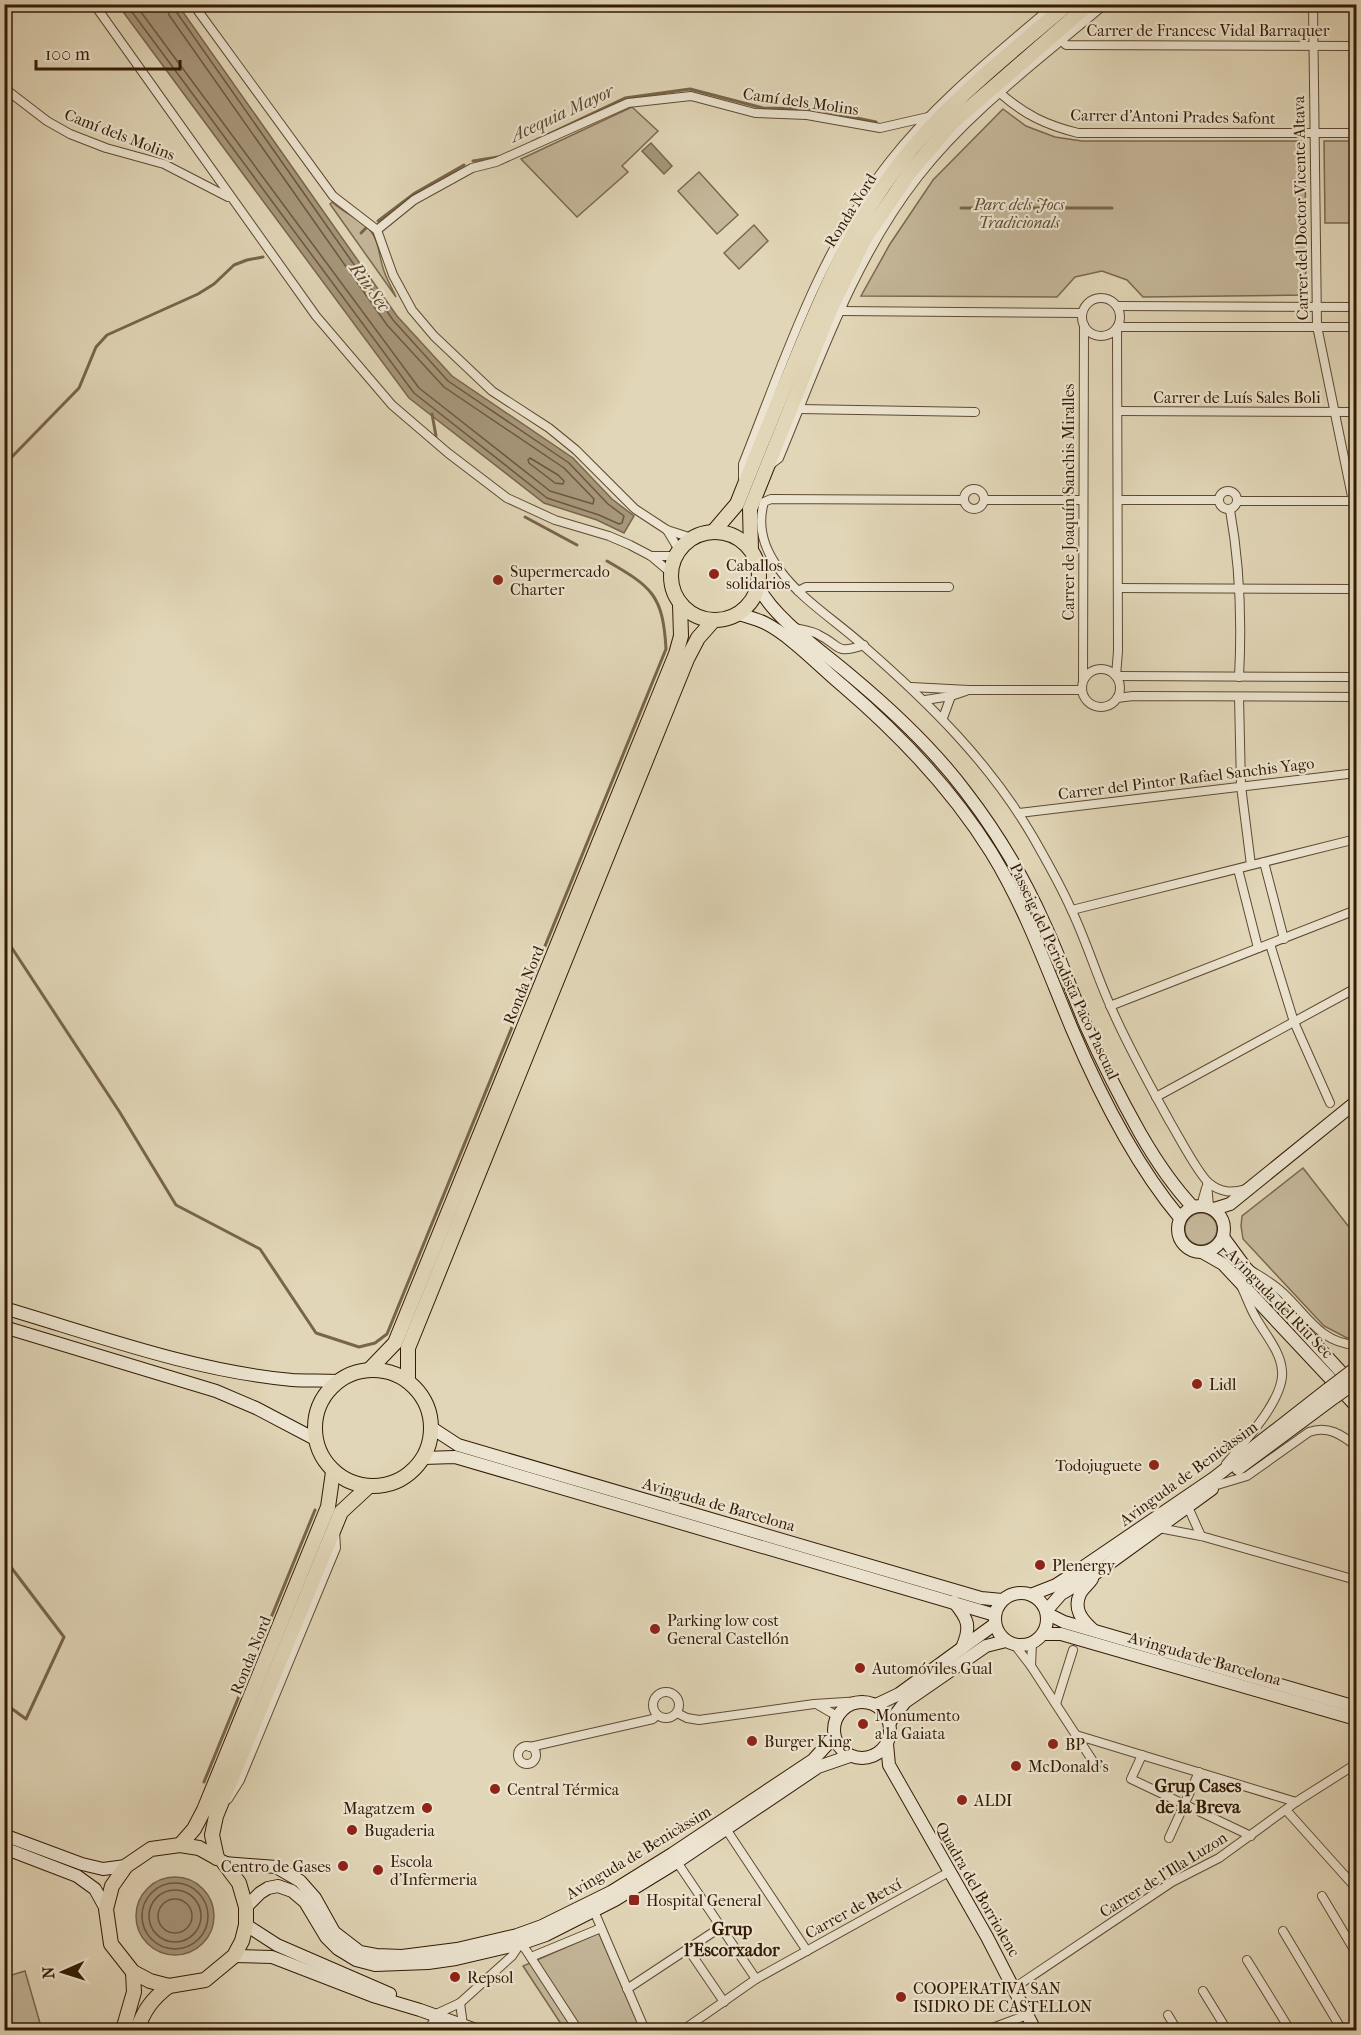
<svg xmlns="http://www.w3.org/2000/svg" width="1361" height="2035" font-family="'IM FELL French Canon',serif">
<rect width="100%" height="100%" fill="#e1d6b7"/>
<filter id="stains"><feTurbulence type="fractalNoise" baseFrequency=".00333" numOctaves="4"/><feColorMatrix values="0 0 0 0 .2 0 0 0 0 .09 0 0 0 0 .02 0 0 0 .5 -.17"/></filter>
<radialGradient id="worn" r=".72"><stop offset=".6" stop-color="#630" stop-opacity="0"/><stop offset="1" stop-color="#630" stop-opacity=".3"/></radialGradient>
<!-- green -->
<g fill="#c4b699" stroke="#7c684e" stroke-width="1.5">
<path d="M632,107L658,131L622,166L628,172L577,217L521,159Z"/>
<path d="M1003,109L1026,126L1055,137L1082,141H1305L1306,295L1143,297L1127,280L1102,271L1075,277L1057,297L861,296L890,244L933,180Z"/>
<path d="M1324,141H1356V223H1325Z"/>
<path d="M699,172L738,215L717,234L678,191Z"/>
<path d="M332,202C343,213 360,218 370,230C379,241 379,257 384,271C387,280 392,288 396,297L330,204Z"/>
<path d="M754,225L768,241L739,269L724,253Z"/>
<path d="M1303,1168L1356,1236V1338H1347L1324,1326L1243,1239L1241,1226L1242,1216Z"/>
<circle cx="1201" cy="1229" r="16"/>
<path d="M599,1933L641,2030H565L523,1966Z"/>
<path d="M25,1971L42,2030H5V1977Z"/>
</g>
<!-- water -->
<g fill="#a6967a" stroke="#78654b" stroke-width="1.5">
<path d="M118,5H178L397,316L452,376L573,458L612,499L634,516L624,533L597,520L544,503L409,398Z"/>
<path d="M651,143L672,166L664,174L642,151Z"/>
<circle cx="175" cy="1916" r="39"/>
</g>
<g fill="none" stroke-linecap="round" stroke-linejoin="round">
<!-- shore -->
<g stroke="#6d583f" stroke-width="1.5">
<path d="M126,4L414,393L547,498L599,515L619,524L622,523L624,516L608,504L569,463L448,381L393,320L175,10L173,4"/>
<path d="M135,4L419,388L550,491L593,504L594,499L564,468L444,387L387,325L169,15L166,4"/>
<path d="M530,458L558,475L564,481L563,484L555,483L529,463L528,460Z"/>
<circle cx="175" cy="1916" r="33"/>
<circle cx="175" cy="1916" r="26"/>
<circle cx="175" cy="1916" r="17"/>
</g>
<!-- stream -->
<g stroke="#78654b" stroke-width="3">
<path d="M532,142L625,98L690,89L763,108L813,109L876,122"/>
<path d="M473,161L498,157"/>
<path d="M961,208H1112"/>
<path d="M378,221L415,193L464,165"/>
<path d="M361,233L366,228"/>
<path d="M432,414L436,436"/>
<path d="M4,465L79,388L96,347L107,335L198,294L214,284L234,265L247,260L263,257"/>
<path d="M525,517L577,545"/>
<path d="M4,936L119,1111L176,1205L260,1249L316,1333L359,1347L375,1343L387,1334L666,649C663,595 652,587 607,561"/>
<path d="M4,1558L64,1637L26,1719L4,1703"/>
<path d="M204,1782L315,1510"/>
</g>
<!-- street casing -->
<g stroke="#5f4a31" stroke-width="10">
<g id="street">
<path d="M94,4L316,316L392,405L448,453L507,498L555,520L609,536L630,545L651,556L671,573"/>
<path d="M193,4L333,196L377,230L393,275L412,310L434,336L492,391L549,428L576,450L635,509L667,530L692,538"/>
<path d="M1313,4L1317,326L1356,516"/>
<path d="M1062,41L1066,45L1356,46"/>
<path d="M4,88L47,121L70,134L106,148L164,164L228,197"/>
<path d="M1000,93C1025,115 1046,125 1078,133H1356"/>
<path d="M377,230L414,200L472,168L496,162L628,103L691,96L755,113L807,115L880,128L928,117"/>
<circle cx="1101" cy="317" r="19"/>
<path d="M1117,306L1356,307"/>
<path d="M840,311L1082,313"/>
<path d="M1118,327H1356"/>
<path d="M799,409L975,412"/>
<path d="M1118,411L1356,412"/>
<path d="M770,465L779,458C819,362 853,260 918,177C970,110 1041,59 1105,4"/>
<path d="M743,480V464C784,361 820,250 890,161C937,101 997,54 1055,4"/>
<circle cx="974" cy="499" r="10"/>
<circle cx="1228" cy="500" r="9"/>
<path d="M963,500L771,499L764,502C757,526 764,549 779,569C801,600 838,622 866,648C930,704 990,763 1033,837C1046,860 1060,884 1071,909C1086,940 1096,974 1110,1005C1127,1045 1149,1084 1170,1122C1178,1135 1198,1174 1209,1183C1221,1193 1232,1193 1246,1189"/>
<path d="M984,500H1083"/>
<path d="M1118,500H1218"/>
<path d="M1238,501H1356"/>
<path d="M1230,510C1240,565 1242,620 1239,677"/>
<path d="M667,530L679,550"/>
<path d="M651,556H675"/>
<path d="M1118,588L1356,589"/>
<path d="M798,591L806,587H949"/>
<path d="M796,628C803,630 813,631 819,635C842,646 834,655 864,645"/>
<circle cx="1101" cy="688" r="19"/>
<path d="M1116,676L1118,651L1117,328"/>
<path d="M1117,676L1356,677"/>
<path d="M1083,679L1084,325"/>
<path d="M911,687L969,690H1081"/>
<path d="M1239,697L1241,786L1251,865"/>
<path d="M1117,698L1133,696L1356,697"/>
<path d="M925,700L951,696"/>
<path d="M943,718L951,696L966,691"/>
<path d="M1019,813L1356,773"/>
<path d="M1264,862L1284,939"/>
<path d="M1238,869L1258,948"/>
<path d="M1072,910L1356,839"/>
<path d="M1270,944L1294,1022L1330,1103"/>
<path d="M1110,1006L1356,910"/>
<path d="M1156,1097L1356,988"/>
<path d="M1207,1182L1209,1207"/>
<path d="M1201,1206L1206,1188"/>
<path d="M1252,1271C1263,1278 1274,1284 1283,1293C1307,1315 1320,1343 1356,1345"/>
<path d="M1226,1464C1243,1443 1285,1399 1282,1371C1281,1352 1265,1334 1256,1318C1250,1308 1247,1298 1242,1288"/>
<path d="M1217,1485L1247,1476L1309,1432C1328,1425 1342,1435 1356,1446"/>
<path d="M1188,1507L1201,1536"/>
<path d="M1159,1528L1201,1536L1356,1580"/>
<path d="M1014,1644L1031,1666L1096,1766"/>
<path d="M1031,1666L1032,1643"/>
<circle cx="666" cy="1705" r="13"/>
<path d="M1056,1704L1073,1650"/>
<path d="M818,1705L837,1716"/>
<path d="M677,1713L687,1718L699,1720L814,1704L861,1701"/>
<path d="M1076,1735L1296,1802"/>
<circle cx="527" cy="1755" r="9"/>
<path d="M530,1747L653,1719L657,1715"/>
<path d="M4,1749L6,1748"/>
<path d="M1142,1755L1131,1779L1251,1836"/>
<path d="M228,1799L240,1780L336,1548L335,1531"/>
<path d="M1286,1810L1356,1888"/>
<path d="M726,1829L807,1951"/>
<path d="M1169,1838L1199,1772"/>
<path d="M677,1862L756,1979"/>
<path d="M1322,1896L1356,1953"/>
<path d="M594,1911L645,2030"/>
<path d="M1283,1931L1342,2030"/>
<path d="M688,1949L724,2002"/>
<path d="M531,1957L601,1928"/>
<path d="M1247,1960L1290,2030"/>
<path d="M1014,1988L1172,1882L1219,1858L1296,1802L1356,1764"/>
<path d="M627,1989L721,1927"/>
<path d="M1203,1991L1227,2030"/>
<path d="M460,2003L463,2025"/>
<path d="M434,2015L460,2003L512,1956L520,1944L526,1950L578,2030"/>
<path d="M1168,2015L1177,2030"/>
<path d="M193,2030H194"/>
<path d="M428,2030L437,2016"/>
<path d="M683,2030L756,1979L949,1872"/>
<path d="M987,2030L1027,2015"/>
</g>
</g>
<!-- secondary casing -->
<g stroke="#341b04" stroke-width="14">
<g id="secondary">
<path d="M759,588C776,620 822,651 850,675C892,710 932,747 965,791C996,831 1023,876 1044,923C1060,957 1072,993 1087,1028C1103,1064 1121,1099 1140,1133C1155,1159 1172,1185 1193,1207"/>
<path d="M739,614C748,617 757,619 765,623C791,636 820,667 843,686C899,734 951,788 991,852C1025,907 1047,969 1072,1029C1100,1095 1134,1163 1180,1218"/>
<circle cx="1201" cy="1229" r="23"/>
<path d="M1214,1209L1230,1204L1356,1102"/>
<path d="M1223,1237L1245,1267L1352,1384"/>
<path d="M1202,1252L1223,1264L1356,1406"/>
<path d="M4,1308C99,1336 194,1371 292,1380C307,1381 322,1380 338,1381"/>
<path d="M4,1327L216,1391L256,1408L315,1439"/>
<path d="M432,1428L458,1445L981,1598L1002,1600"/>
<path d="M423,1458L455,1457L995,1615"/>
<path d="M1238,1469L1335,1397"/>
<path d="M1092,1579C1089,1584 1082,1589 1080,1594C1073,1609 1082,1620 1092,1629"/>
<circle cx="1021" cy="1619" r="26"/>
<path d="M1033,1594L1056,1585L1070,1576L1214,1478L1328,1389"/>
<path d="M954,1602C969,1620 971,1627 962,1648"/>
<path d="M1047,1610L1061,1594L1096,1573L1212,1489"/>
<path d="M1048,1614L1064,1622L1356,1707"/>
<path d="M1044,1634H1061L1356,1719"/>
<circle cx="862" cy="1730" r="28"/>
<path d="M876,1705L899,1694L995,1624"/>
<path d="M890,1722L905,1702L986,1646L1006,1641"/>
<path d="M887,1744L889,1765L987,1937L1035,2030"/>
<path d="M4,1835L82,1864L103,1869L126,1866"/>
<path d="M4,1848L77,1876L95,1889L106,1909"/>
<path d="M219,1859L224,1863L276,1867L300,1881L315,1898L334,1932L360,1952L376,1955L402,1956L457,1949L517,1935L542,1926L611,1892L672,1854L813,1760L834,1737"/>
<path d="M246,1907L260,1893L268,1888L278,1886L292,1891L305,1902L326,1937L338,1949L356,1960L375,1965L428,1963L456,1959L520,1944L546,1935L615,1900L677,1862L818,1767L850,1756"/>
<path d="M246,1925L277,1945L390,1994"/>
<path d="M234,1956L272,1957L373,1996L420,2010L476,2030"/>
</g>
</g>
<!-- primary casing -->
<g stroke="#341b04" stroke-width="16">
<g id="primary">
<path d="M714,531L737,504C755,459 773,414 792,369C821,298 850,229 897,167C945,104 1008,55 1068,4"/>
<circle cx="715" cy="576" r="44"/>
<path d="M751,550L750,509L831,308L865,238L910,172L952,123L1089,4"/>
<path d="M370,1369L395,1343L676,654L681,636L680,604"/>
<circle cx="373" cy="1428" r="58"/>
<path d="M408,1381V1348L687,659L698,638L713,621"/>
<path d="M180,1845L194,1829L204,1810L328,1507L333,1472"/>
<path d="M217,1858L199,1848L180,1845L151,1849L126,1866L112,1886L106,1909L111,1944L133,1972L150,1981L169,1986L205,1980L234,1956L242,1941L246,1925V1907L239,1883L224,1863"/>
<path d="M217,1858L212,1835L216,1816L341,1512L368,1487"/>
<path d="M123,2030L134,1992L133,1972"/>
<path d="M137,2030C144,2010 152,1999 169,1986"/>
</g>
</g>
<!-- street -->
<use href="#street" stroke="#ece4d0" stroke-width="8"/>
<!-- secondary -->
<use href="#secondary" stroke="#ece4d0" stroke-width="12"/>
<!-- primary -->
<use href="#primary" stroke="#e1d6b7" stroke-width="14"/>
<!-- secondary-bridge casing -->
<g stroke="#341b04" stroke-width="14" stroke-linecap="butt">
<g id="secondary-bridge">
<path d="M1328,1389L1353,1370"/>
<path d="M1335,1397L1356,1382"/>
</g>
</g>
<!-- secondary-bridge -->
<use href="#secondary-bridge" stroke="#ece4d0" stroke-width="12"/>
</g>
<!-- markers -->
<g fill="#8f2418" stroke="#ece4d0" stroke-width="2">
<circle cx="714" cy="574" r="6"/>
<circle cx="498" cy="580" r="6"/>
<circle cx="1197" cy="1384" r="6"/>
<circle cx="1154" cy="1465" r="6"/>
<circle cx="1040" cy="1565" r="6"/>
<circle cx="655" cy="1629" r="6"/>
<circle cx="860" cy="1668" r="6"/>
<circle cx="863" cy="1724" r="6"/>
<circle cx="752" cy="1741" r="6"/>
<circle cx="1053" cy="1744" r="6"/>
<circle cx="1016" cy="1766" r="6"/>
<circle cx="495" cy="1789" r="6"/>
<circle cx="962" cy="1800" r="6"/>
<circle cx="427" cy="1808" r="6"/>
<circle cx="352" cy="1830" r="6"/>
<circle cx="343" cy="1866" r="6"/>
<circle cx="378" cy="1870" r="6"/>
<rect x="628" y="1894" width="12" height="12" rx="3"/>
<circle cx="455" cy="1977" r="6"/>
<circle cx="901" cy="1997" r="6"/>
</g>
<g text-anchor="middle" stroke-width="4.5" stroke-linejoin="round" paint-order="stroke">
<!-- street labels -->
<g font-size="16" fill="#341b04" stroke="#ece4d0">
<text x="1208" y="36">Carrer de Francesc Vidal Barraquer</text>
<text transform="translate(801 101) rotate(8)" y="6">Camí dels Molins</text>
<text transform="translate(1173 116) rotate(1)" y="6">Carrer d'Antoni Prades Safont</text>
<text transform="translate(120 134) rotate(21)" y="6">Camí dels Molins</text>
<text transform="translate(1300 208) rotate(-91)" y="6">Carrer del Doctor Vicente Altava</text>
<text transform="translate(850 210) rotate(-58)" y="6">Ronda Nord</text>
<text x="1237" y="403">Carrer de Luís Sales Boli</text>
<text transform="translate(1068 502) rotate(-90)" y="6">Carrer de Joaquín Sanchis Miralles</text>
<text transform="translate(1186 778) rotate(-7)" y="6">Carrer del Pintor Rafael Sanchis Yago</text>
<text transform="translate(1065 971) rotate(65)" y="6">Passeig del Periodista Paco Pascual</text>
<text transform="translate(523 985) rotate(-68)" y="6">Ronda Nord</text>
<text transform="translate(1280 1303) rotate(46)" y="6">Avinguda del Riu Sec</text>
<text transform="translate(1188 1473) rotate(-36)" y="6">Avinguda de Benicàssim</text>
<text transform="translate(719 1504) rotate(16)" y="6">Avinguda de Barcelona</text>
<text transform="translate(250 1655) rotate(-68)" y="6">Ronda Nord</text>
<text transform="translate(1205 1658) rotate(16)" y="6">Avinguda de Barcelona</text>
<text transform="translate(638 1852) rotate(-31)" y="6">Avinguda de Benicàssim</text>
<text transform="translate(1163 1874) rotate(-32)" y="6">Carrer de l'Illa Luzon</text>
<text transform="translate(978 1889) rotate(60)" y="6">Quadra del Borriolenc</text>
<text transform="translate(853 1908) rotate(-29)" y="6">Carrer de Betxí</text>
</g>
<!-- park labels -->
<g font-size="16" font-style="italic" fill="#5f4a31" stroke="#ece4d0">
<text x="1019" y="210">Parc dels Jocs<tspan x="1019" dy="18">Tradicionals</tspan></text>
</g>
<!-- poi labels -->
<g font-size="16" fill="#341b04" stroke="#ece4d0" text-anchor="start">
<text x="726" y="571">Caballos<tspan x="726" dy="18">solidarios</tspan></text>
<text x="510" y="577">Supermercado<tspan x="510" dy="18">Charter</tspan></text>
<text x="1209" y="1390">Lidl</text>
<text x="1142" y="1471" text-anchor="end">Todojuguete</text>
<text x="1052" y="1571">Plenergy</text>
<text x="667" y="1626">Parking low cost<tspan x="667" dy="18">General Castellón</tspan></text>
<text x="872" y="1674">Automóviles Gual</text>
<text x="875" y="1721">Monumento<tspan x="875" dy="18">a la Gaiata</tspan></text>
<text x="764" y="1747">Burger King</text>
<text x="1065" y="1750">BP</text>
<text x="1028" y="1772">McDonald's</text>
<text x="507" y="1795">Central Térmica</text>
<text x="974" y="1806">ALDI</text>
<text x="415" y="1814" text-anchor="end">Magatzem</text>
<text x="364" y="1836">Bugaderia</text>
<text x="390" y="1867">Escola<tspan x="390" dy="18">d'Infermeria</tspan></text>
<text x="331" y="1872" text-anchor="end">Centro de Gases</text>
<text x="646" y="1906">Hospital General</text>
<text x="467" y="1983">Repsol</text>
<text x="913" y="1994">COOPERATIVA SAN<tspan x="913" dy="18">ISIDRO DE CASTELLON</tspan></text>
</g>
<!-- water labels -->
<g font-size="18" font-style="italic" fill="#5c462d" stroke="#ece4d0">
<text transform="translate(562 113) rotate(-25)" y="6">Acequia Mayor</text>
<text transform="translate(370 287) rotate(54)" y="6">Riu Sec</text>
</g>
<!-- neighbourhood labels -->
<g font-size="18" font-weight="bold" fill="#341b04" stroke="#ece4d0">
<text x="1198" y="1792">Grup Cases<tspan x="1198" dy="21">de la Breva</tspan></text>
<text x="732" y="1935">Grup<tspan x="732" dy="21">l'Escorxador</tspan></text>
</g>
</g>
<!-- margin -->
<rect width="1361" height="2035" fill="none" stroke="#e1d6b7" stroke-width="24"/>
<rect x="6" y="6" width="1349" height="2023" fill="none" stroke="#341b04" stroke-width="3"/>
<rect x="12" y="12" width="1337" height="2011" fill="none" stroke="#341b04" stroke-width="1.5"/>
<!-- north arrow -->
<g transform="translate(63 1972) rotate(267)" stroke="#ece4d0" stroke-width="4.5" paint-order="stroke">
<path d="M0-4.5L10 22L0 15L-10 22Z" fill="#341b04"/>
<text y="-9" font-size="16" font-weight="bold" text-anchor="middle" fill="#341b04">N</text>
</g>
<!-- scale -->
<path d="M36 60v9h144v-9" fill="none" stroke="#341b04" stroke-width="3"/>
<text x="45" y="60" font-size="18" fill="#341b04" stroke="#ece4d0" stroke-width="4.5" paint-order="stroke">100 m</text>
<rect width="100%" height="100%" filter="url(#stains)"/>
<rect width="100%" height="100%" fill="url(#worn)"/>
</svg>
